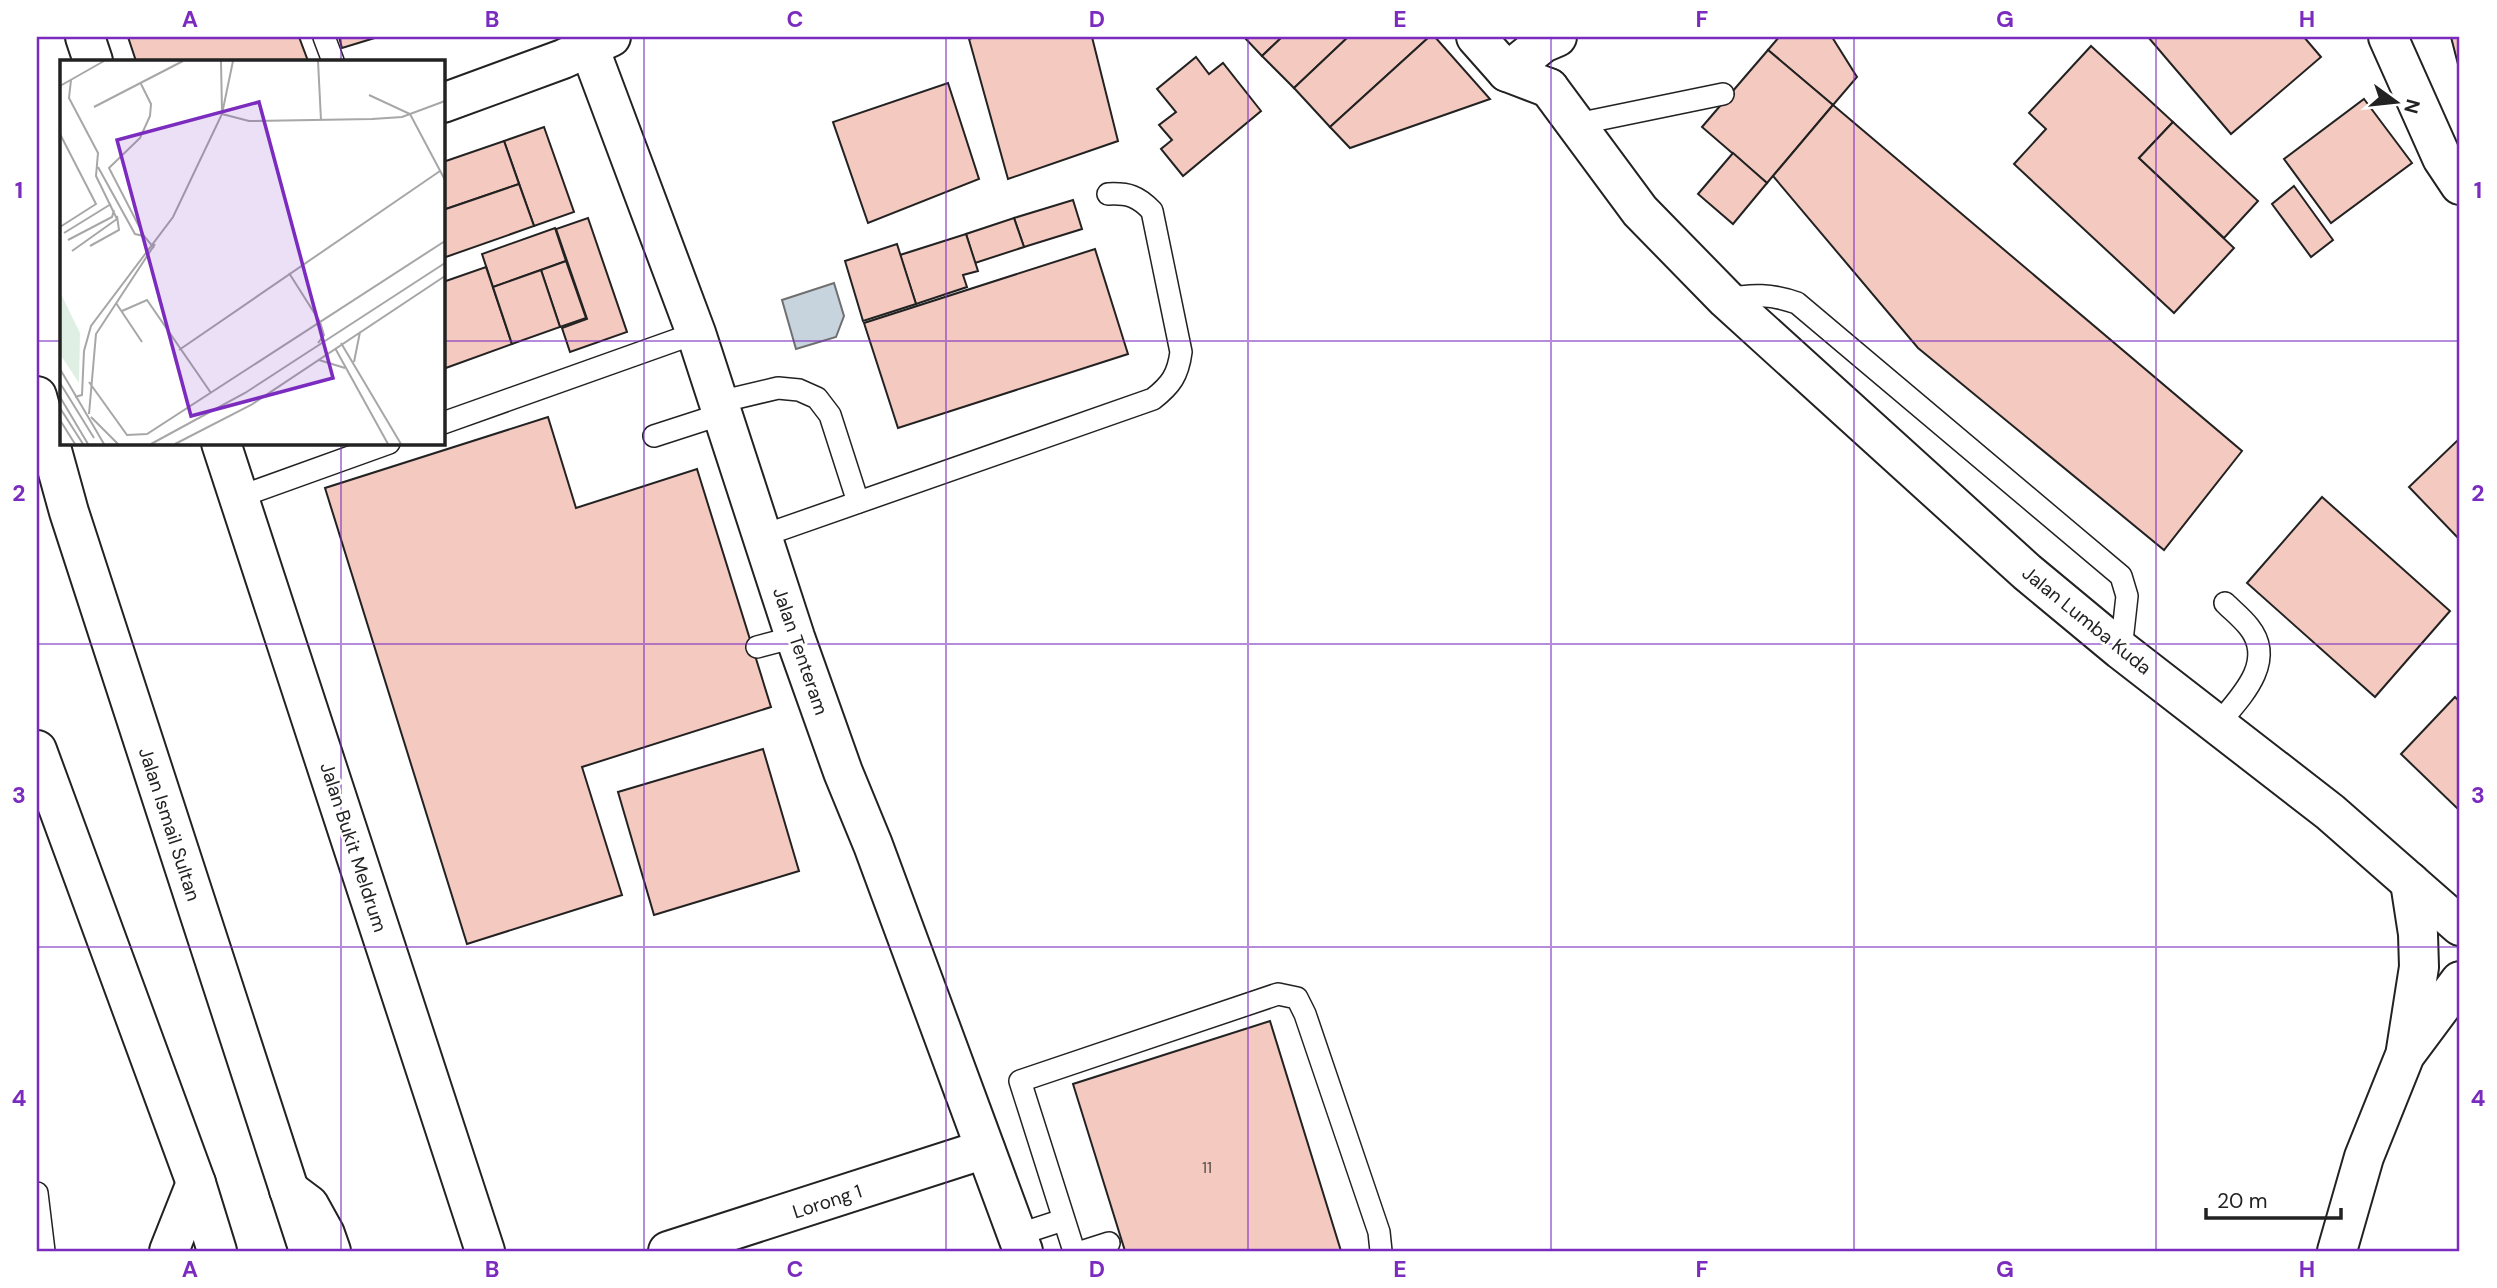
<svg xmlns="http://www.w3.org/2000/svg" width="2497" height="1288" font-family="'DM Sans',sans-serif">
<rect width="100%" height="100%" fill="#fff"/>
<!-- water -->
<path fill="#c7d3dd" stroke="#6f6f6f" stroke-width="2" d="M834,283L844,316L836,337L796,349L782,300Z"/>
<!-- building -->
<g fill="#f3c9c0" stroke="#222" stroke-width="2">
<path d="M128,37H299L308,61H136Z"/>
<path d="M339,37H378L342,48Z"/>
<path d="M975,37H1092L1118,141L1008,179L969,39Z"/>
<path d="M1244,37H1282L1262,56Z"/>
<path d="M1282,37H1348L1294,88L1262,56Z"/>
<path d="M1348,37H1429L1330,127L1294,88Z"/>
<path d="M1429,37H1435L1490,99L1350,148L1330,127Z"/>
<path d="M1779,37H1832L1857,77L1833,105L1768,50Z"/>
<path d="M2148,37H2304L2321,57L2231,134Z"/>
<path d="M2451,37H2460V72Z"/>
<path d="M2091,46L2173,122L2139,158L2234,248L2174,313L2014,164L2046,129L2029,113Z"/>
<path d="M1768,50L1833,105L1767,183L1702,127Z"/>
<path d="M1196,57L1209,74L1223,63L1261,111L1183,176L1161,149L1172,140L1159,125L1176,112L1157,89Z"/>
<path d="M948,83L979,179L868,223L833,122Z"/>
<path d="M2364,99L2412,163L2331,223L2284,159Z"/>
<path d="M1833,105L2242,451L2164,550L1918,348L1773,176Z"/>
<path d="M2173,122L2258,201L2224,238L2139,158Z"/>
<path d="M544,127L574,212L534,226L504,141Z"/>
<path d="M504,141L519,184L443,210V162Z"/>
<path d="M1733,153L1767,183L1733,224L1698,194Z"/>
<path d="M519,184L534,226L443,258V210Z"/>
<path d="M2294,186L2333,240L2311,257L2272,204Z"/>
<path d="M1073,200L1082,229L1024,247L1014,218Z"/>
<path d="M588,218L627,332L570,352L562,328L587,319L556,229Z"/>
<path d="M1014,218L1024,247L975,263L966,234Z"/>
<path d="M555,228L566,261L493,287L482,254Z"/>
<path d="M966,234L978,271L963,275L967,287L916,304L900,255Z"/>
<path d="M897,244L916,304L863,321L845,261Z"/>
<path d="M1095,249L1128,354L898,428L864,323Z"/>
<path d="M566,261L586,318L560,327L541,270Z"/>
<path d="M486,267L512,344L443,369V282Z"/>
<path d="M541,270L560,327L512,344L493,287Z"/>
<path d="M548,417L576,508L697,469L771,707L582,767L622,895L467,944L325,488Z"/>
<path d="M2460,438V540L2409,487Z"/>
<path d="M2322,497L2450,611L2375,697L2247,583Z"/>
<path d="M2455,697L2460,702V811L2401,754Z"/>
<path d="M763,749L799,871L654,915L618,792Z"/>
<path d="M1270,1021L1341,1251H1125L1073,1084Z"/>
</g>
<g fill="none" stroke-linecap="round" stroke-linejoin="round">
<!-- service casing -->
<g stroke="#222" stroke-width="24">
<g id="service">
<path d="M324,37L333,61"/>
<path d="M1577,124L1723,94"/>
<path d="M1726,299C1752,294 1772,294 1797,303L2121,576L2127,596L2121,650"/>
<path d="M719,402L778,388L799,390L817,398L830,415L858,502"/>
<path d="M443,423L696,333"/>
<path d="M654,436L722,414"/>
<path d="M239,497L389,443"/>
<path d="M762,536L1153,399C1171,385 1178,375 1181,352L1152,211C1138,196 1128,193 1108,194"/>
<path d="M757,647L795,637"/>
<path d="M2218,724C2240,698 2277,662 2249,627C2242,618 2233,611 2225,603"/>
<path d="M37,1193L44,1251"/>
<path d="M1017,1235L1063,1220"/>
<path d="M1074,1251L1020,1081L1278,994L1297,998L1305,1014L1379,1232L1381,1251"/>
<path d="M1084,1251L1109,1243"/>
</g>
</g>
<!-- minor casing -->
<g stroke="#222" stroke-width="42">
<g id="minor">
<path d="M85,37L93,61"/>
<path d="M1476,37L1507,72L1549,88"/>
<path d="M2388,37L2442,158L2460,185"/>
<path d="M589,47L696,333L795,637L843,772L873,845L1023,1251"/>
<path d="M1507,72L1543,43L1557,37"/>
<path d="M1549,88L1640,211L1726,299L2027,572L2121,650L2330,812L2460,926"/>
<path d="M443,103L563,59L611,37"/>
<path d="M221,443L485,1251"/>
<path d="M2406,1050L2419,967L2418,934L2410,882"/>
<path d="M289,1190L309,1205L325,1234L331,1251"/>
<path d="M169,1251L196,1183"/>
<path d="M668,1251L985,1149"/>
<path d="M2337,1251L2364,1157L2405,1055L2460,981"/>
</g>
</g>
<!-- primary casing -->
<g stroke="#222" stroke-width="42">
<g id="primary">
<path d="M37,396L69,512L309,1251"/>
<path d="M37,750L196,1183L217,1251"/>
</g>
</g>
<!-- service -->
<use href="#service" stroke="#fff" stroke-width="21"/>
<!-- minor -->
<use href="#minor" stroke="#fff" stroke-width="38"/>
<!-- primary -->
<use href="#primary" stroke="#fff" stroke-width="38"/>
</g>
<!-- grid -->
<path fill="none" stroke="#7b2cbf" stroke-width="2" stroke-opacity="0.55" d="M341,37V61M644,37V1251M946,37V1251M1248,37V1251M1551,37V1251M1854,37V1251M2156,37V1251M37,341H61M443,341H2460M341,443V1251M37,644H2460M37,947H2460"/>
<g text-anchor="middle" stroke-width="5" stroke-linejoin="round" paint-order="stroke">
<!-- number labels -->
<g font-size="16" fill="#564c4a">
<text x="1207" y="1173">11</text>
</g>
<!-- street labels -->
<g font-size="19" fill="#222" stroke="#fff">
<text transform="translate(2087 620) rotate(39)" y="7">Jalan Lumba Kuda</text>
<text transform="translate(801 651) rotate(71)" y="7">Jalan Tenteram</text>
<text transform="translate(170 824) rotate(72)" y="7">Jalan Ismail Sultan</text>
<text transform="translate(354 847) rotate(72)" y="7">Jalan Bukit Meldrum</text>
<text transform="translate(827 1201) rotate(-18)" y="7">Lorong 1</text>
</g>
</g>
<!-- overview -->
<g transform="translate(60 60)">
<rect width="385" height="385" fill="#fff"/>
<path d="M0,232L20,273L19,323L0,294Z" fill="#e0efe3"/>
<path fill="none" stroke="#a7a7a7" stroke-width="2" d="M161,1L162,52M258,1L261,60M11,20L9,38L38,93L36,116L57,159L12,191M81,24L91,44L90,56L80,78L49,108L84,176L94,188M0,26L44,1M309,35L350,54L385,120M34,47L123,1M162,54L189,61L312,59L342,57L385,41M0,74L36,144L0,167M38,107L75,174L84,176M4,173L51,144M8,180L52,157L54,150M30,186L59,170L57,156M229,213L260,262L264,275L258,283M56,243L82,282M62,251L87,240L151,333M281,283L341,384M275,288L328,384M119,290L380,111M259,300L285,308M294,302L300,272M0,309L44,384M29,322L67,375L87,374L385,181M0,323L34,378M0,337L28,384M15,337L22,335L24,291L31,266L113,157L162,54L173,1M0,348L23,384M29,354L36,274L95,184M31,357L58,384M0,360L15,384M91,384L185,333L385,203M115,384L191,345L385,216"/>
<path fill="#7b2cbf" fill-opacity="0.15" stroke="#7b2cbf" stroke-width="3.5" d="M199,42L273,318L131,356L57,80Z"/>
<rect width="385" height="385" fill="none" stroke="#222" stroke-width="3.5"/>
</g>
<!-- border -->
<rect width="2497" height="1288" fill="none" stroke="#ffffff" stroke-width="77"/>
<!-- north arrow -->
<g transform="translate(2396 102) rotate(105)" stroke="#ffffff" stroke-width="5" paint-order="stroke">
<path d="M0-5L12 26L0 18L-12 26Z" fill="#222222"/>
<text y="-10" font-size="19" font-weight="bold" text-anchor="middle" fill="#222222">N</text>
</g>
<!-- scale -->
<path d="M2206 1208v10h135v-10" fill="none" stroke="#222222" stroke-width="3.5"/>
<text x="2217" y="1208" font-size="21" fill="#222222" stroke="#ffffff" stroke-width="5" paint-order="stroke">20 m</text>
<rect x="38" y="38" width="2420" height="1212" fill="none" stroke="#7b2cbf" stroke-width="2.5"/>
<g font-size="23" text-anchor="middle" font-weight="bold" fill="#7b2cbf">
<text x="190" y="27">A</text>
<text x="492" y="27">B</text>
<text x="795" y="27">C</text>
<text x="1097" y="27">D</text>
<text x="1400" y="27">E</text>
<text x="1702" y="27">F</text>
<text x="2005" y="27">G</text>
<text x="2307" y="27">H</text>
<text x="19" y="198">1</text>
<text x="2478" y="198">1</text>
<text x="19" y="501">2</text>
<text x="2478" y="501">2</text>
<text x="19" y="803">3</text>
<text x="2478" y="803">3</text>
<text x="19" y="1106">4</text>
<text x="2478" y="1106">4</text>
<text x="190" y="1277">A</text>
<text x="492" y="1277">B</text>
<text x="795" y="1277">C</text>
<text x="1097" y="1277">D</text>
<text x="1400" y="1277">E</text>
<text x="1702" y="1277">F</text>
<text x="2005" y="1277">G</text>
<text x="2307" y="1277">H</text>
</g>
</svg>
